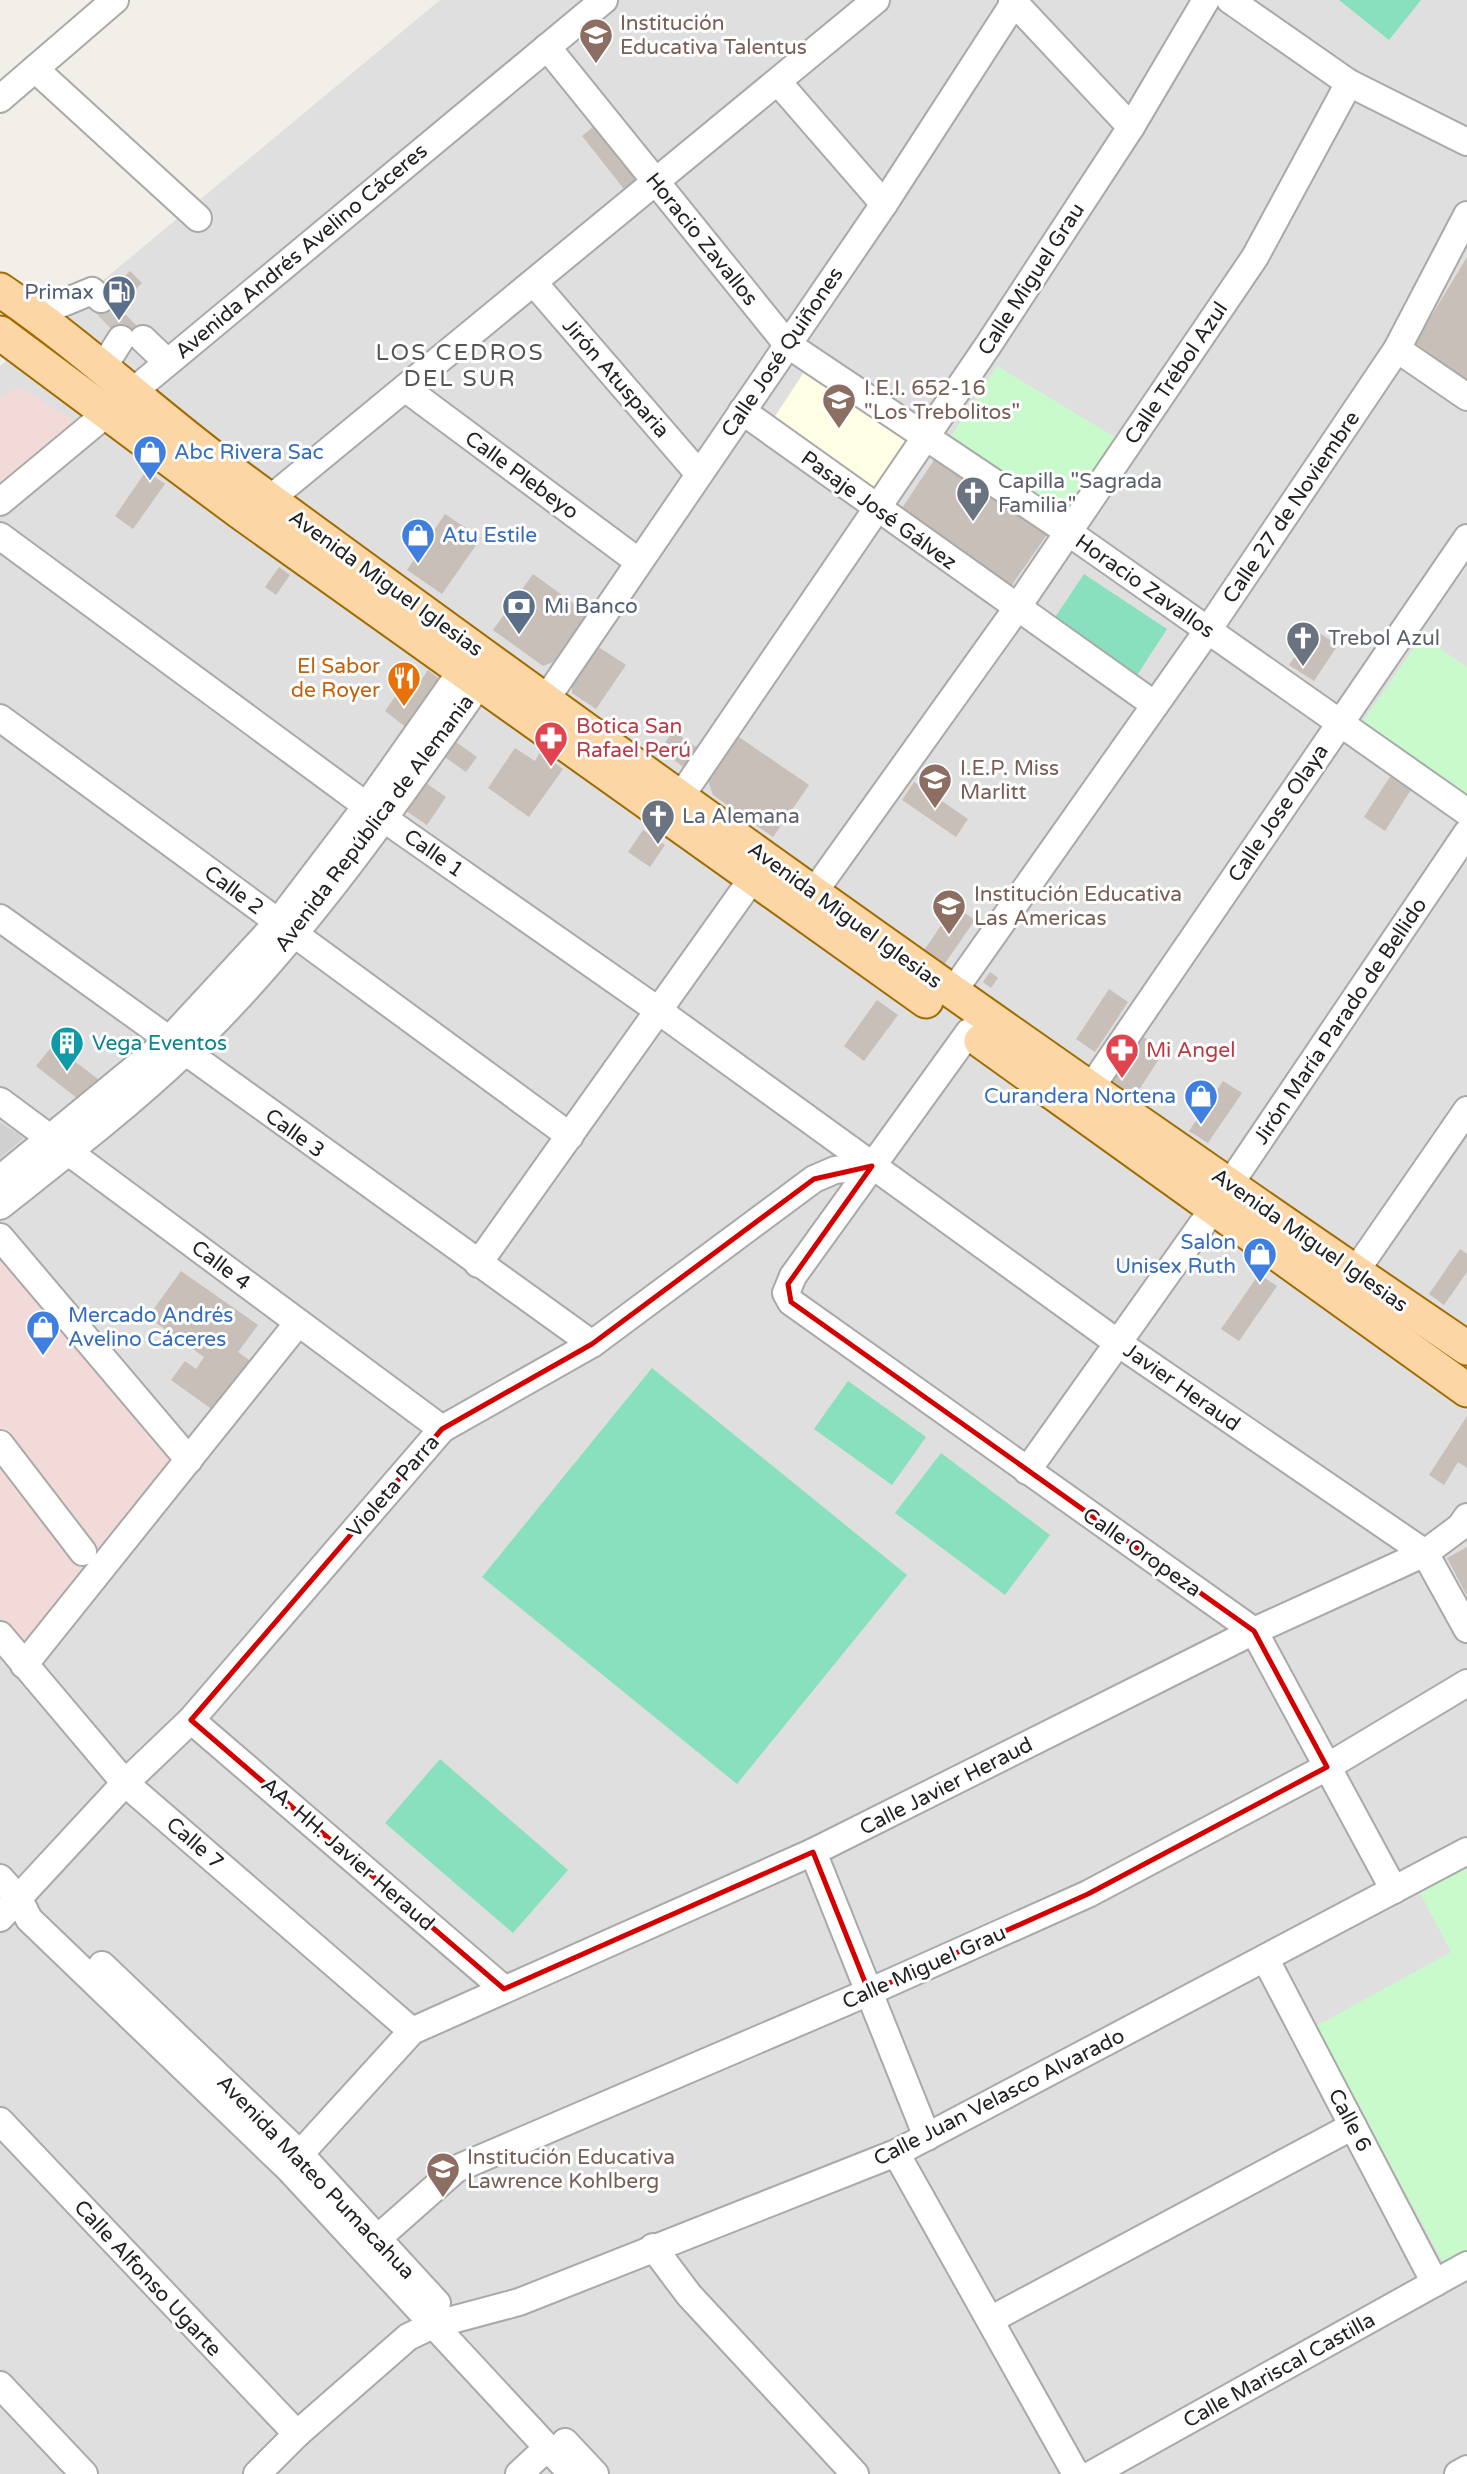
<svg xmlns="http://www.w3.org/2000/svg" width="1467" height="2474" font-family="'Varela Round',sans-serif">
<rect width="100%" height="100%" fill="#f2efe9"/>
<!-- residential -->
<path fill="#e0dfdf" d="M440,0H1467V2474H0V366Z"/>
<!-- commercial -->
<g fill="#f2dad9">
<path d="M20,387L76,422L0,484V398Z"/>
<path d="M0,1255L173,1460L26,1649L0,1616Z"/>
</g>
<!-- education -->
<path fill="#ffffe5" d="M806,369L908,436L872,491L770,424Z"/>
<!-- religious -->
<path fill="#d0d0d0" d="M0,1122L24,1138L0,1158Z"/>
<!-- park -->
<g fill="#c8facc">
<path d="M997,366L1118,439L1063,519L946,444Z"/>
<path d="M1422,636L1467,667V796L1361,724Z"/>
<path d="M1467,1867V2252L1444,2264L1316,2026L1451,1952L1420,1893Z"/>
</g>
<!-- pitch -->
<g fill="#88e0be">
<path d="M1339,0H1421L1389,40Z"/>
<path d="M1084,574L1167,629L1134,680L1050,625Z"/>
<path d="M652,1368L907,1575L737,1784L482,1577Z"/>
<path d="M848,1381L926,1437L892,1485L814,1429Z"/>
<path d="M941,1453L1050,1535L1005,1595L895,1513Z"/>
<path d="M440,1759L568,1870L513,1933L385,1823Z"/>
</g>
<!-- building -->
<g fill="#c7bfb8">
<path d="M599,122L641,175L624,189L582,136Z"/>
<path d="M1467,257V380L1415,343Z"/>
<path d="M130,271L142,283L118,307L146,335L132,350L92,309Z"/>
<path d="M936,457L1048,533L1009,589L898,514Z"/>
<path d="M146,471L165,484L133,529L115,516Z"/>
<path d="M445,514L481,538L442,594L407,570Z"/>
<path d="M279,567L290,575L276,595L265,587Z"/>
<path d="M533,574L587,613L553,662L543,666L493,630Z"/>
<path d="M1313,629L1338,645L1314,681L1289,665Z"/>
<path d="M597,646L626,665L596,709L572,693V684Z"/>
<path d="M428,670L441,680L407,728L385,711L401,688L411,695Z"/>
<path d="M673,731L698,748L685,768L660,750Z"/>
<path d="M739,737L809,785L773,837L713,795L708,781Z"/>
<path d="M453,740L477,757L466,772L442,755Z"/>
<path d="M515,748L535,761L540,752L563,769L529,817L488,788Z"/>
<path d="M1393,772L1414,785L1385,831L1364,817Z"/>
<path d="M914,782L968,819L956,837L902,800Z"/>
<path d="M426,783L446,797L427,825L406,811Z"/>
<path d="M643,830L665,845L650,867L628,852Z"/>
<path d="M954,906L975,920L943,966L923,952Z"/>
<path d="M990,972L998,978L991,988L983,982Z"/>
<path d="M1109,989L1128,1002L1095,1052L1076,1039Z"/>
<path d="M877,1000L898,1015L864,1061L844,1046Z"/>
<path d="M1142,1036L1164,1051L1132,1101L1109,1086Z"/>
<path d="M53,1045L98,1079L78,1099L36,1066Z"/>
<path d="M1223,1081L1242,1093L1208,1143L1189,1131Z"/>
<path d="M1460,1249L1467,1254V1272L1444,1305L1429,1294Z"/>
<path d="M181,1271L258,1325L238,1352L253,1363L217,1413L171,1380L185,1361L196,1369L204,1357L148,1317Z"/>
<path d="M1259,1274L1277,1286L1239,1341L1221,1329Z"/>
<path d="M1467,1416V1468L1458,1462L1444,1485L1429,1475Z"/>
<path d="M1467,1547V1596L1447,1558Z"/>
</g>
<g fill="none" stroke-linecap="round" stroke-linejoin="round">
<!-- minor-tunnel -->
<path stroke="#c8c6c1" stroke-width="26" stroke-dasharray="26 13" stroke-linecap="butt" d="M101,299L129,326L121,339"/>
<!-- minor casing -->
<g stroke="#a9a9a9" stroke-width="30">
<g id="minor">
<path d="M1012,0L1131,127"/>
<path d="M1230,0L1349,83L1467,142"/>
<path d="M547,47L787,344L1068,532L1467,812"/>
<path d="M35,69L198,218"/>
<path d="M778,82L884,204"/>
<path d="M0,99L115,0"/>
<path d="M534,283L699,474"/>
<path d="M36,314L92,291L101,299"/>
<path d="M143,339L167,362"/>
<path d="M1397,349L1467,397"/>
<path d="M102,369L121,339"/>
<path d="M405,388L639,562"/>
<path d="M742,411L1155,705"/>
<path d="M270,499L876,0"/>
<path d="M0,502L604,0"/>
<path d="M0,536L383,818L659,1011L1118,1343L1425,1553L1467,1629"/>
<path d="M546,699L884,204L1014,3"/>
<path d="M0,718L570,1136"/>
<path d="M681,796L989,344L1131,127L1206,0"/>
<path d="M814,892L1010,618L1255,257L1349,83"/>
<path d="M0,918L592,1344"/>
<path d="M952,993L1208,630L1397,349L1467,215"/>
<path d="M969,1032L793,1276L786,1293L791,1302L1254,1631L1394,1890"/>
<path d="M1090,1089L1467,538"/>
<path d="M0,1101L442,1429"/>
<path d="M0,1179L168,1041L278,922L367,805L472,656"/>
<path d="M0,1206C62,1157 126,1108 184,1053C300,943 400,798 491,667"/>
<path d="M0,1237L189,1460"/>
<path d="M478,1264L752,879"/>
<path d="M1355,1272L1467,1110"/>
<path d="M0,1444L83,1552"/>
<path d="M1027,1471L1213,1209L1467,833"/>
<path d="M0,1635L125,1783L412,2031"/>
<path d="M24,1665L298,1323"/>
<path d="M191,1720L504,1989"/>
<path d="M813,1852L927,2137"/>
<path d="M0,1878L19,1899L29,1919L289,2169L572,2474"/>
<path d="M0,1918L125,1783L191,1720L442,1429L592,1344L814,1179L835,1170L872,1166"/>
<path d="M1265,1958L1435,2283"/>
<path d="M102,1965L300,2154L437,2303"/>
<path d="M0,2121L297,2434"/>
<path d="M896,2153L1076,2474"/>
<path d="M300,2154L412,2031L813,1852L1254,1631L1425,1553L1460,1527L1467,1517"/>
<path d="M378,2238L456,2169L869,1992L1088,1894L1327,1767L1467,1683"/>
<path d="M653,2247L689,2295L855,2474"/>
<path d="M990,2320L1353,2126"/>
<path d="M0,2385L84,2474"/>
<path d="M565,2442L595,2474"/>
<path d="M257,2474L297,2434L408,2337L433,2325L519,2302L896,2153L1467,1851"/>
<path d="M519,2474L547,2448"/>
<path d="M1092,2474L1467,2265"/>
<path d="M1458,2474L1467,2469"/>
</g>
</g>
<!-- major casing -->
<g stroke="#a06b00" stroke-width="37">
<g id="major">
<path d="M0,290C83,346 155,416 236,475C642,773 1051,1066 1467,1348"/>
<path d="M0,333L240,512L926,1001"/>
<path d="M981,1041L1467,1390"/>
</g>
</g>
<!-- minor -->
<use href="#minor" stroke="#fff" stroke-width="26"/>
<!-- major -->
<use href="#major" stroke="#fcd6a4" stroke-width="33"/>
</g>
<!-- marked area -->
<path fill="none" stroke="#d40000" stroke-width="5" stroke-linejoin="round" d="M872,1166L788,1284L791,1302L1254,1631L1327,1767L1088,1894L869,1992L813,1852L504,1989L191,1720L442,1429L592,1344L814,1179Z"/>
<!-- icons -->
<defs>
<g id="school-pin" transform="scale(1.75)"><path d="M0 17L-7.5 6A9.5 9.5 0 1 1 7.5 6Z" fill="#8d6e63" stroke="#fff"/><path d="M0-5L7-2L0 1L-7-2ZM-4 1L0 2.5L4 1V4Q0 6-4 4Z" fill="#fff"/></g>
<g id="fuel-pin" transform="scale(1.75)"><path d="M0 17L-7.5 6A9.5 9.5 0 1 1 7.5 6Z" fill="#5c6f8a" stroke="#fff"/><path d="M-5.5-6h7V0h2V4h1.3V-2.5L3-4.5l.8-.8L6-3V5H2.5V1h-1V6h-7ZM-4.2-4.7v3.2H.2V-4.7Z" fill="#fff"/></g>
<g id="shop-pin" transform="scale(1.75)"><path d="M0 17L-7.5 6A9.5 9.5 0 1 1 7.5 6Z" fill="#3f7fe0" stroke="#fff"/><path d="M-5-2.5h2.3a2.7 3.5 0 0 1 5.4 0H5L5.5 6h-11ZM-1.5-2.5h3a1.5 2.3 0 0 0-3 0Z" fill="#fff"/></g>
<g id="church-pin" transform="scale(1.75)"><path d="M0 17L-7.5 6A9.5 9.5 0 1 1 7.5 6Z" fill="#6b7280" stroke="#fff"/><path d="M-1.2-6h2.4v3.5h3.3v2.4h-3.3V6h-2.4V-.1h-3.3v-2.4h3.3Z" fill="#fff"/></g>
<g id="bank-pin" transform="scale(1.75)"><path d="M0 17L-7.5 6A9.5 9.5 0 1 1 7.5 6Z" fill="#5c6f8a" stroke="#fff"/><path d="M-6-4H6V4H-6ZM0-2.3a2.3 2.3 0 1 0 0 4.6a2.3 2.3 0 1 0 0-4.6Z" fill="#fff"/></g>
<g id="restaurant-pin" transform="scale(1.75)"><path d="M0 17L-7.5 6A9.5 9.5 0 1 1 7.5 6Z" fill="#e8710a" stroke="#fff"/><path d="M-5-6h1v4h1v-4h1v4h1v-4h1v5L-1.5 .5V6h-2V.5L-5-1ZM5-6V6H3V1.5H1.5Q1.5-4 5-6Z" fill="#fff"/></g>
<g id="pharmacy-pin" transform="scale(1.75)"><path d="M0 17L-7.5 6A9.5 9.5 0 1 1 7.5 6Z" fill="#e0444e" stroke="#fff"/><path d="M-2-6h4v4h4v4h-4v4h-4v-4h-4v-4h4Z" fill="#fff"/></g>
<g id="building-pin" transform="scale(1.75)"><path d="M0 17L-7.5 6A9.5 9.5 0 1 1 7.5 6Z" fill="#0f9aa8" stroke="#fff"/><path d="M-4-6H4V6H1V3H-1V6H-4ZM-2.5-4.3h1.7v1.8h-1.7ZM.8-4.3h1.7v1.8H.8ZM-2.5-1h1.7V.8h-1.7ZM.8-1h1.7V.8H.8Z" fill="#fff"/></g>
</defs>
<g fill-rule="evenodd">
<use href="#school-pin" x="596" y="35"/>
<use href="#fuel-pin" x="119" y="292"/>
<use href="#school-pin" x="839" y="400"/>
<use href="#shop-pin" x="150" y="452"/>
<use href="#church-pin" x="973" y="493"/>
<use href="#shop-pin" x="418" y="535"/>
<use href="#bank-pin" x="519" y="606"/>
<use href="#church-pin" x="1303" y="638"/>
<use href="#restaurant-pin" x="404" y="678"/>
<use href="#pharmacy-pin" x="551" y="738"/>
<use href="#school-pin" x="935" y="780"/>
<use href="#church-pin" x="658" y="816"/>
<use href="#school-pin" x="949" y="906"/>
<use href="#building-pin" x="67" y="1043"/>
<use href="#pharmacy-pin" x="1122" y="1050"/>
<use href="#shop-pin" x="1201" y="1096"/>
<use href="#shop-pin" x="1260" y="1254"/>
<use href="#shop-pin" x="43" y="1327"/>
<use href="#school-pin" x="443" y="2169"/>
</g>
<g text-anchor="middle" stroke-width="6" stroke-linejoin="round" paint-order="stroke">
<!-- education labels -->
<g font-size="21" fill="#785e54" stroke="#fff" text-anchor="start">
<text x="620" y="30">Institución<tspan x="620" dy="24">Educativa Talentus</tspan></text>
<text x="864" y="395">I.E.I. 652-16<tspan x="864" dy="24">"Los Trebolitos"</tspan></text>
<text x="960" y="775">I.E.P. Miss<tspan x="960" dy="24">Marlitt</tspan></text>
<text x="974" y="901">Institución Educativa<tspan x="974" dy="24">Las Americas</tspan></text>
<text x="467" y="2164">Institución Educativa<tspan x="467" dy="24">Lawrence Kohlberg</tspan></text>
</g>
<!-- street labels -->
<g font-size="21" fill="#222" stroke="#fff">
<text transform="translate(702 239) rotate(51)" y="7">Horacio Zavallos</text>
<text transform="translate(301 251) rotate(-40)" y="7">Avenida Andrés Avelino Cáceres</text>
<text transform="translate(1031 279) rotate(-57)" y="7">Calle Miguel Grau</text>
<text transform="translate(782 352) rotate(-56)" y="7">Calle José Quiñones</text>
<text transform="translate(1176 373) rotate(-56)" y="7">Calle Trébol Azul</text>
<text transform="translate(616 378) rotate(49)" y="7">Jirón Atusparia</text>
<text transform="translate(522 475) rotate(36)" y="7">Calle Plebeyo</text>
<text transform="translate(1291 507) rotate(-56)" y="7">Calle 27 de Noviembre</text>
<text transform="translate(879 510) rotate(36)" y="7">Pasaje José Gálvez</text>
<text transform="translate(386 583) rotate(36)" y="7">Avenida Miguel Iglesias</text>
<text transform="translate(1145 586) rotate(35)" y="7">Horacio Zavallos</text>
<text transform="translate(1278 813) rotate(-56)" y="7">Calle Jose Olaya</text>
<text transform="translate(374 823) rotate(-53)" y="7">Avenida República de Alemania</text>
<text transform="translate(434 853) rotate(35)" y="7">Calle 1</text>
<text transform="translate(234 890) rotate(36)" y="7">Calle 2</text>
<text transform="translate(845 915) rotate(36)" y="7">Avenida Miguel Iglesias</text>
<text transform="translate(1340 1021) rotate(-56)" y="7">Jirón María Parado de Bellido</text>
<text transform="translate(295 1133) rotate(36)" y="7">Calle 3</text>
<text transform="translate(1310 1240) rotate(35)" y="7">Avenida Miguel Iglesias</text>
<text transform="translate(221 1265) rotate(37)" y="7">Calle 4</text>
<text transform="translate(1182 1387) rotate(35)" y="7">Javier Heraud</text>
<text transform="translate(393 1486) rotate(-49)" y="7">Violeta Parra</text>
<text transform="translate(1142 1552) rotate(35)" y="7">Calle Oropeza</text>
<text transform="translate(946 1786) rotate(-27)" y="7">Calle Javier Heraud</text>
<text transform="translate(195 1843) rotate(41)" y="7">Calle 7</text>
<text transform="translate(348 1854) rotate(41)" y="7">AA. HH. Javier Heraud</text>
<text transform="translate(924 1967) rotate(-24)" y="7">Calle Miguel Grau</text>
<text transform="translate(999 2097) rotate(-27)" y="7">Calle Juan Velasco Alvarado</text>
<text transform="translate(1350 2120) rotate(62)" y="7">Calle 6</text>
<text transform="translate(316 2177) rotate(46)" y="7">Avenida Mateo Pumacahua</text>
<text transform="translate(148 2278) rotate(47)" y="7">Calle Alfonso Ugarte</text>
<text transform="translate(1279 2370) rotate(-29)" y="7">Calle Mariscal Castilla</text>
</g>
<!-- service labels -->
<g font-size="21" fill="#4e5e75" stroke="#fff" text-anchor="end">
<text x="94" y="299">Primax</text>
<text x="544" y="613" text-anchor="start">Mi Banco</text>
</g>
<!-- shop labels -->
<g font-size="21" fill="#366cbe" stroke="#fff" text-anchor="start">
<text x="174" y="459">Abc Rivera Sac</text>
<text x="442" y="542">Atu Estile</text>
<text x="1176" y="1103" text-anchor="end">Curandera Nortena</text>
<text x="1236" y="1249" text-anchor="end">Salon<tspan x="1236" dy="24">Unisex Ruth</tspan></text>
<text x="68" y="1322">Mercado Andrés<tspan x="68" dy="24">Avelino Cáceres</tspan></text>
</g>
<!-- worship labels -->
<g font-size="21" fill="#5b616d" stroke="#fff" text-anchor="start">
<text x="998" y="488">Capilla "Sagrada<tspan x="998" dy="24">Familia"</tspan></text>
<text x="1328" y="645">Trebol Azul</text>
<text x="682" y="823">La Alemana</text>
</g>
<!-- food labels -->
<g font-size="21" fill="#c56008" stroke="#fff" text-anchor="end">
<text x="380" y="673">El Sabor<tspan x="380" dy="24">de Royer</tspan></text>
</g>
<!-- health labels -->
<g font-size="21" fill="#be3a42" stroke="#fff" text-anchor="start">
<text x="576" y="733">Botica San<tspan x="576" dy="24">Rafael Perú</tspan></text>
<text x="1146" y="1057">Mi Angel</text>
</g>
<!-- culture labels -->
<g font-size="21" fill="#0d838f" stroke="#fff" text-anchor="start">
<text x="92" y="1050">Vega Eventos</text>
</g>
<!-- neighbourhood labels -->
<g font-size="23" letter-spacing="2" fill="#555" stroke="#fff">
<text x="460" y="360">LOS CEDROS<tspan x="460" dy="26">DEL SUR</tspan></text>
</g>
</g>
</svg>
